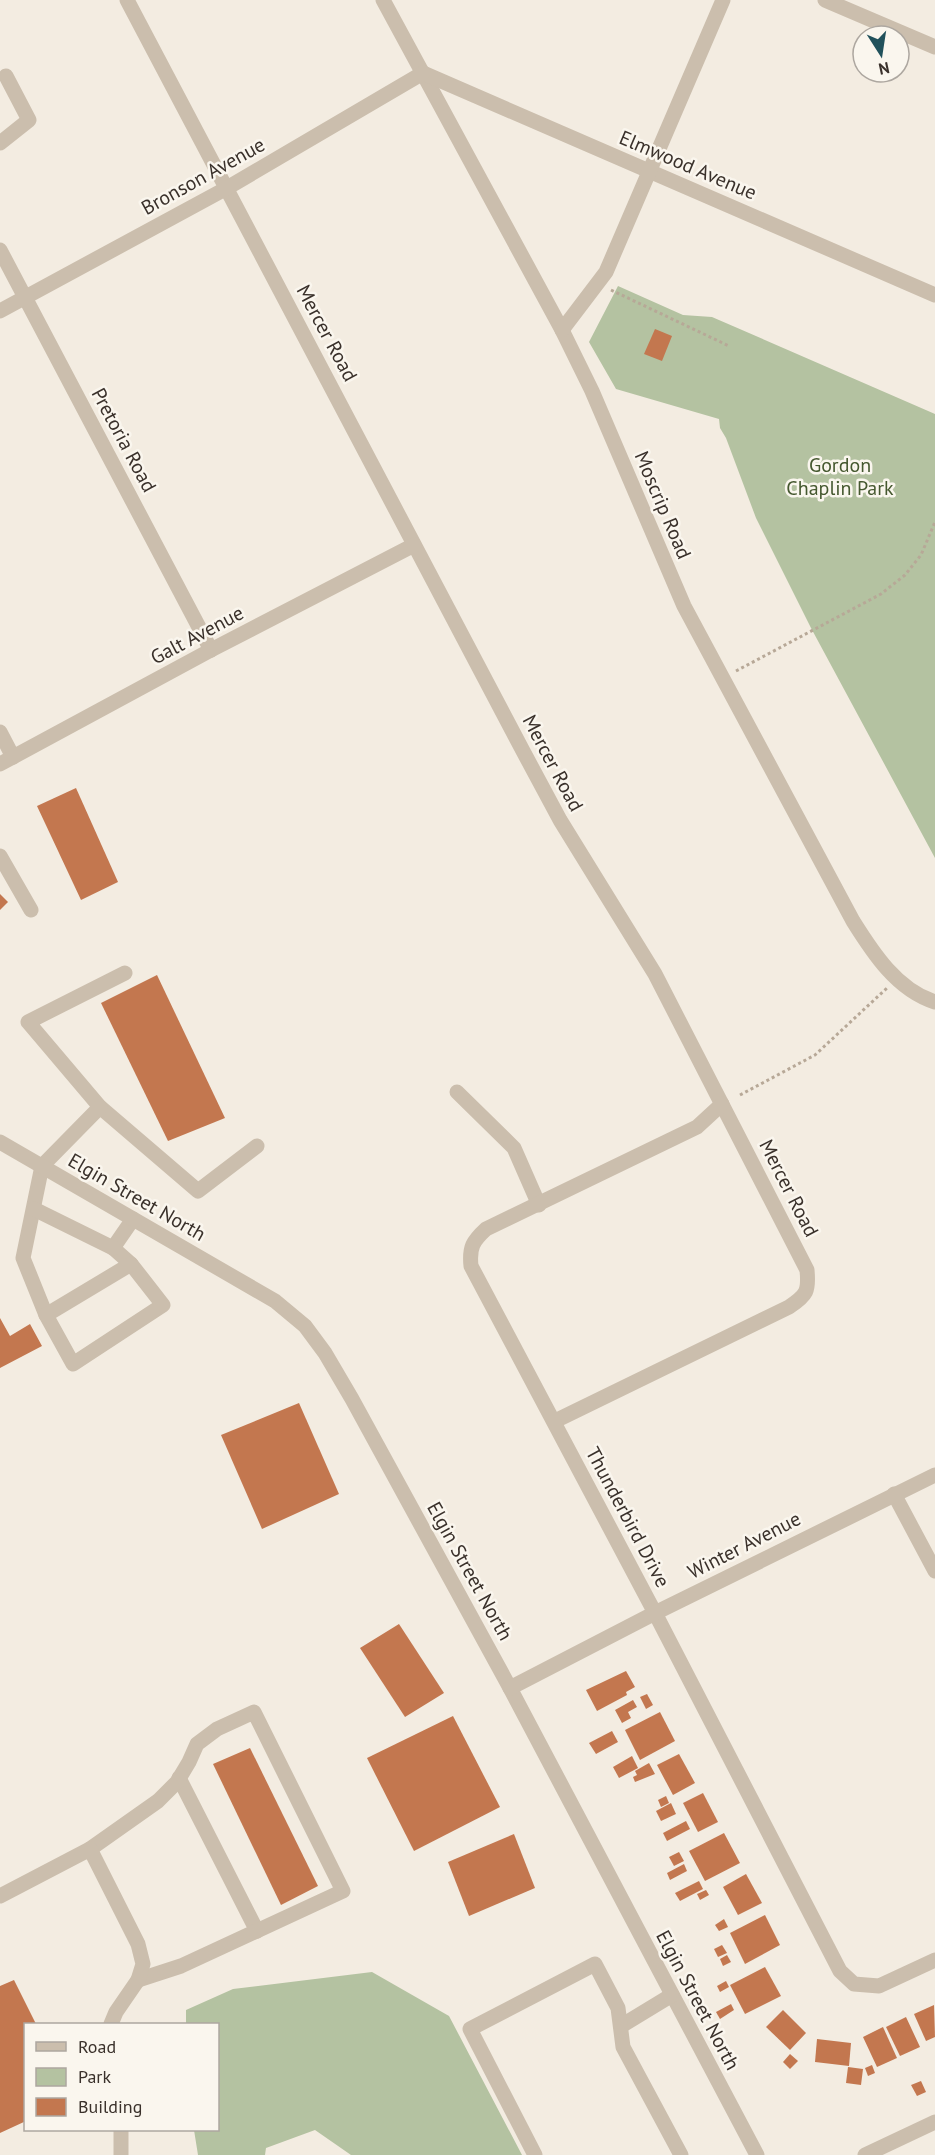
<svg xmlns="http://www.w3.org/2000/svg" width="935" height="2155" font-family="'PT Sans',sans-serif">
<rect width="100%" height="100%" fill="#f3ece1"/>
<!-- green -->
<g fill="#b4c2a1">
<path d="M618,286L683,315L712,317L935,414V858L811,628L756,518L726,438L720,428L719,419L616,389L589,342Z"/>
<path d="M372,1972L449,2016L522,2155H351L315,2130L266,2148L265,2155H198L194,2130H218V2024H186V2010L233,1989Z"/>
</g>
<!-- building -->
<g fill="#c3774f">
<path d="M655,329L672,336L662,361L644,354Z"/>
<path d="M76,788L118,882L81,900L37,806Z"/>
<path d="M0,894L8,902L0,910Z"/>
<path d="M157,975L225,1118L168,1141L101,1003Z"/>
<path d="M0,1318L10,1336L30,1324L42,1346L0,1368Z"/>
<path d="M299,1403L339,1494L262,1529L221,1435Z"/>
<path d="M399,1624L444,1693L405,1717L360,1648Z"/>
<path d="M626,1671L635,1687L626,1692L627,1695L597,1711L586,1690Z"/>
<path d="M647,1694L653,1705L646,1709L640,1697Z"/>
<path d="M633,1700L637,1707L628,1712L631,1718L622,1723L615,1710Z"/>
<path d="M660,1712L675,1741L640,1760L625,1730Z"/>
<path d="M453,1716L500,1807L414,1851L367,1758Z"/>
<path d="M612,1731L618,1742L596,1754L589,1743Z"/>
<path d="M250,1748L318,1886L281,1905L213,1764Z"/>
<path d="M679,1754L695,1783L673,1795L657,1765Z"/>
<path d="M632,1756L638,1768L619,1778L613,1767Z"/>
<path d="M649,1763L655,1774L635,1782L633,1777L637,1775L635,1771Z"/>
<path d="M703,1793L718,1822L698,1832L683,1803Z"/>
<path d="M666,1796L669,1803L661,1807L658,1800Z"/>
<path d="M671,1803L676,1814L661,1821L656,1811Z"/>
<path d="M686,1821L690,1829L667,1841L663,1833Z"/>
<path d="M724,1833L740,1863L705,1881L689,1851Z"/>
<path d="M514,1834L535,1888L469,1916L448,1862Z"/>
<path d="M679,1852L684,1861L674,1866L669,1857Z"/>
<path d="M684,1864L687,1871L670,1880L667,1873Z"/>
<path d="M746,1874L762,1903L738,1915L723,1887Z"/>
<path d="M699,1881L703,1889L680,1901L675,1893Z"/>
<path d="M706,1890L709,1895L700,1900L697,1894Z"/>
<path d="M765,1915L780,1945L745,1964L730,1933Z"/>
<path d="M724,1919L728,1927L719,1931L715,1925Z"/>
<path d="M722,1945L727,1953L718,1957L714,1949Z"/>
<path d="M727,1955L731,1962L723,1966L720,1959Z"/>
<path d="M765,1967L781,1996L745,2014L730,1985Z"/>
<path d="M14,1980L36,2024H26V2121L0,2133V1986Z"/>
<path d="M726,1981L729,1987L720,1992L717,1986Z"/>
<path d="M731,2004L734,2010L720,2019L716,2012Z"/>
<path d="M934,2005L935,2037L926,2041L914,2014Z"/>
<path d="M783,2010L806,2033L790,2050L766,2027Z"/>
<path d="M906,2017L920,2047L900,2056L886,2027Z"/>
<path d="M883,2027L897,2058L877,2067L863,2037Z"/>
<path d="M817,2039L851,2043L849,2066L815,2062Z"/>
<path d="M790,2054L798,2061L790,2069L783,2062Z"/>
<path d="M872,2065L875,2073L868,2076L865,2068Z"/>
<path d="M848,2067L863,2069L861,2085L846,2083Z"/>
<path d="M921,2081L926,2092L917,2096L911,2085Z"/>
</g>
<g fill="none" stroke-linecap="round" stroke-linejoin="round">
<!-- path -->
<g stroke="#b7a897" stroke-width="3" stroke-dasharray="3 3" stroke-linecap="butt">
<path d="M611,290L729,346"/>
<path d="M736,671L881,594L905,575L921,555L935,522"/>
<path d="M740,1095L815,1055L887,988"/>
</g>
<!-- minor -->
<g stroke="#cbbead" stroke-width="15">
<path d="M127,0L523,751L560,820L655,974L807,1270C809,1291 807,1295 789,1307L555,1421"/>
<path d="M383,0L562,330L592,391L684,606L853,921C873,953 897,990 935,1002"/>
<path d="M825,0L935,47"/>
<path d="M423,73L935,295"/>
<path d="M0,143L29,120L6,76"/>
<path d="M0,250L211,650"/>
<path d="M0,311L227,188L423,73"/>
<path d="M562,330L606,272L723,0"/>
<path d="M0,732L13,757"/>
<path d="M0,764L211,650L414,545"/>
<path d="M0,856L31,910"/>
<path d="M125,973L28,1022L100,1107L198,1191L257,1146"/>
<path d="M457,1092L514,1148L539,1205"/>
<path d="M722,1104L697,1127L486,1229C473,1241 469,1247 471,1266L655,1613L840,1971L854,1984L879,1986L935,1960"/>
<path d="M100,1107L42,1166L23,1258L46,1315L73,1364L163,1305L131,1264L113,1248L133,1219"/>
<path d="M0,1142L275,1301L305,1326L325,1353L352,1399L510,1688L757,2155"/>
<path d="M34,1209L113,1248"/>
<path d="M46,1315L131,1264"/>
<path d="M894,1494L935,1571"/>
<path d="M510,1688L655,1613L935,1475"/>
<path d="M179,1778L257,1931"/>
<path d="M90,1849L158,1801L177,1782L189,1762L197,1744L217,1729L254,1712L343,1891L181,1966L138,1980"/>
<path d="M0,1896L90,1849L138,1944L143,1964L138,1980L116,2012L111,2024"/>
<path d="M621,2026L672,1995"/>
<path d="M121,2130V2155"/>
<path d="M535,2155L470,2029L595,1964L618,2008L623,2047L681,2155"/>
<path d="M865,2155L935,2122"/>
</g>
</g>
<g text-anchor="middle" stroke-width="5" stroke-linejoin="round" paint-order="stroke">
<!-- street labels -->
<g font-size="20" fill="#3a312b" stroke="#faf6ee">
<text transform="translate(688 165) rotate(23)" y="7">Elmwood Avenue</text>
<text transform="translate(203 176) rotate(-29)" y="7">Bronson Avenue</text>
<text transform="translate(327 333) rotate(62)" y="7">Mercer Road</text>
<text transform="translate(124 440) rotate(62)" y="7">Pretoria Road</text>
<text transform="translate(663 505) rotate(67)" y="7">Moscrip Road</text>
<text transform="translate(197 635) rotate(-28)" y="7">Galt Avenue</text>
<text transform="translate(553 763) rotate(62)" y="7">Mercer Road</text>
<text transform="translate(789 1188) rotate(63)" y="7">Mercer Road</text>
<text transform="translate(137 1197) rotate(30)" y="7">Elgin Street North</text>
<text transform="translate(628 1517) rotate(62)" y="7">Thunderbird Drive</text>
<text transform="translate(744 1545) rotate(-27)" y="7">Winter Avenue</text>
<text transform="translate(470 1571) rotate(61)" y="7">Elgin Street North</text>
<text transform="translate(698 2000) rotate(62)" y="7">Elgin Street North</text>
</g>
<!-- park labels -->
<g font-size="20" fill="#45582f" stroke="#faf6ee">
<text x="840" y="472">Gordon<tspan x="840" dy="23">Chaplin Park</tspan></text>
</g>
</g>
<!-- legend -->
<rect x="24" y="2023" width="195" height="108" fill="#faf6ee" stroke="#ada7a0" stroke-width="1.5"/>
<rect x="36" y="2042" width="30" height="9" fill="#cbbead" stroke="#ada7a0" stroke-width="1.5"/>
<text x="78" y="2053" font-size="18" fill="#3a312b">Road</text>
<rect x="36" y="2068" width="30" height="18" fill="#b4c2a1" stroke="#ada7a0" stroke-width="1.5"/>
<text x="78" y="2083" font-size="18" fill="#3a312b">Park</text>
<rect x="36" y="2098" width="30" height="18" fill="#c3774f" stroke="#ada7a0" stroke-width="1.5"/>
<text x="78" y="2113" font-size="18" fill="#3a312b">Building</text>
<!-- north arrow -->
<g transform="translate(881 54) rotate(168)"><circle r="28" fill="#faf6ee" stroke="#ada7a0" stroke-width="1.5"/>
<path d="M0-4.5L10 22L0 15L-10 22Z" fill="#21515b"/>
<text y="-9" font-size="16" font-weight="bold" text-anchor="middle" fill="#3a312b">N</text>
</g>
</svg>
